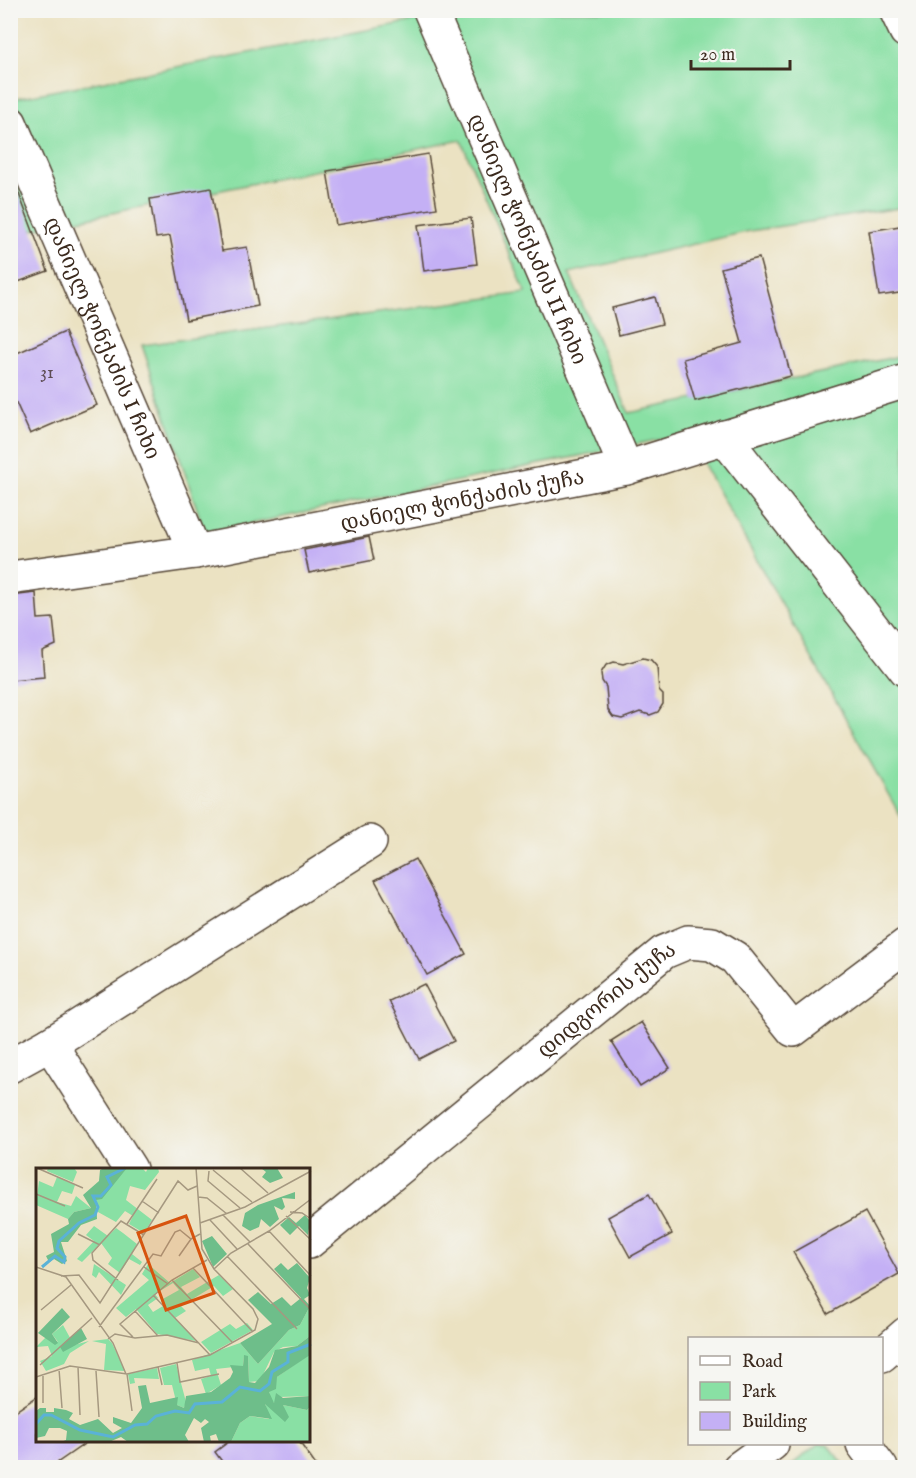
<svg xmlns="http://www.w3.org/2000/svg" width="916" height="1478" font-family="'IM FELL English','Noto Serif Georgian',serif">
<rect width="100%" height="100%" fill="#f6f6f2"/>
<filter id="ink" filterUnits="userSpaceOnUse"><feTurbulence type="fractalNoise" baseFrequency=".0167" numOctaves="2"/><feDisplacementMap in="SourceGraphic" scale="12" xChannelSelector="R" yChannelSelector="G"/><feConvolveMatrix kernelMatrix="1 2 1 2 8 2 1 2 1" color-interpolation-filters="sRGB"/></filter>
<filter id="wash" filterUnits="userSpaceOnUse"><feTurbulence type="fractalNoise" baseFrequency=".008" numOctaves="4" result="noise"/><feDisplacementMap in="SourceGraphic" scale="24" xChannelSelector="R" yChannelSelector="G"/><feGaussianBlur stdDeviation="1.35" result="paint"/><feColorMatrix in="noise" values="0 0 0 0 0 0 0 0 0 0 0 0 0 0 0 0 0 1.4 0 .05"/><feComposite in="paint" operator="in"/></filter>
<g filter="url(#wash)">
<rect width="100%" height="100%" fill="#ebe2c2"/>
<!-- green -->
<g fill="#89e0a4" stroke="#628561" stroke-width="1.5">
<path d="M465,11H905V207L750,231L569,273L629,413L905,355V824L686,434L205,533L142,345L526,293L461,140L12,234L11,99Z"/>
<path d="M818,1444H828L846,1467H789Z"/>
</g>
<g id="blocks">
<!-- building -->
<g fill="#c4b0f5">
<path d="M428,154L437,208L336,225L327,171Z"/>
<path d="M13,178L48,271L10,285V179Z"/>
<path d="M211,188L222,251L247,247L258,306L186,320L170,236L156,238L150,199Z"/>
<path d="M471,218L477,264L424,271L418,225Z"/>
<path d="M906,225V292L879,296L869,231Z"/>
<path d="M759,258L791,376L695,401L683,359L742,343L721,268Z"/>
<path d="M655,297L662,324L619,335L612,308Z"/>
<path d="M65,332L97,405L30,434L10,389V356Z"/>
<path d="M369,537L374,560L309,573L304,550Z"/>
<path d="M36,593L38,619L53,618L56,645L42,651L44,677L10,680V596Z"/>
<path d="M643,658L651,660L657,667L659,691L663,695V704L658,712L650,715L640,712L622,719L613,717L608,710L606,687L602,681L601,673L606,665L614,662L623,664Z"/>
<path d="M415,859L466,954L427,975L375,880Z"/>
<path d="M424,984L454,1041L419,1059L389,1001Z"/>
<path d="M641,1022L670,1068L640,1087L611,1041Z"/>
<path d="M649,1194L672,1234L630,1257L608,1217Z"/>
<path d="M865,1212L899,1274L828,1314L793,1252Z"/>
<path d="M38,1396V1440H90L51,1467H10V1415Z"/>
<path d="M231,1440H298L317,1467H226L215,1452Z"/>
</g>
</g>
</g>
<g filter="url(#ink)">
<use href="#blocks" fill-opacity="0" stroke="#554637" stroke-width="1.5"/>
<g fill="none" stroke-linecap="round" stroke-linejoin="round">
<!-- minor casing -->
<g stroke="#554637" stroke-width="36">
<g id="minor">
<path id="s1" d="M430,10L626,468"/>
<path d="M896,10L906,31"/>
<path id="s2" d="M10,123L195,552"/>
<path d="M724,437L906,670"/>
<path id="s3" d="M10,578L195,552L626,468L906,381"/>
<path d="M50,1044L370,842"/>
<path d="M10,1066L50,1044L130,1169"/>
<path id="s4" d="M309,1242L664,952L688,942L712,944L735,958L793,1030L906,945"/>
<path d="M882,1355L906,1334"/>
<path d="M863,1444L881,1468"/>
<path d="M739,1468L772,1444"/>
</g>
</g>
<!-- minor -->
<use href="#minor" stroke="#fff" stroke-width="33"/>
</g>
</g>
<g text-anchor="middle" stroke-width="4.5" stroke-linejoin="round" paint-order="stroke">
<!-- number labels -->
<g font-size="18" fill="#5d4c54">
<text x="47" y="378">31</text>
</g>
<!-- street labels -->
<g font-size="21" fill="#3b2a1e" stroke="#f6f6f2">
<text dy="7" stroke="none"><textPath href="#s1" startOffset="249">დანიელ ჭონქაძის II ჩიხი</textPath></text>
<text dy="7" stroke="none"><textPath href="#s2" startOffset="234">დანიელ ჭონქაძის I ჩიხი</textPath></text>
<text dy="7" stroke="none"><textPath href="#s3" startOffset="459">დანიელ ჭონქაძის ქუჩა</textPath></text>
<text dy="7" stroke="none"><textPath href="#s4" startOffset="384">დიდგორის ქუჩა</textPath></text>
</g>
</g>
<!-- overview -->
<g transform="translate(36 1168)">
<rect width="274" height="274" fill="#ebe2c2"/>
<path d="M12,0H38L41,4L37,14L11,3ZM91,0H106L110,4L112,0H122L123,4L109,22L94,18L90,32L116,52L108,65L93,56L97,48L89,43L80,54L62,44L60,32ZM21,9L39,17L36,26L26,23L21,34L35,38L40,28L55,40L38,44L32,51L0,37L3,13L17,19ZM58,58L72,68L80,60L87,65L101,76L96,86L106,94L104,97L93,91L84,105L72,96L76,90L65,75L46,94L41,91L58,73L50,67ZM58,96L90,117L85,127L63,104L60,110L56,107ZM112,96L134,115L157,101L164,109L145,119L151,126L183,107L197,121L187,128L178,118L145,138L150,143L139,150L160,173L121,166L100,141L90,149L80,140L113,112L106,106ZM137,115L143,122L125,132L127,138L117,144L112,137L122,130L119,126ZM274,138V168L261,178L247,179L238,184L224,213L213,214L212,188H208L207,198L180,201L185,217L170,226L165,211L175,208L173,200L159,203L156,192L204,175L222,196L253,162L264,157ZM211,155L217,162L175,185L165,174L194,156L200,161ZM27,157L38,177L53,173L34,185L28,196L10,203L4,193L16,188L12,178L0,179L11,168L22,174L16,166ZM72,171L76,175L89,203L68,202L70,176L56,173ZM274,186V228L243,229L238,235L234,232L233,223L241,209ZM140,196L150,234L148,240L141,237L136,217H128L124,200ZM121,200L123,211L98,210L99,215L94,216L92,206ZM229,235L243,246L249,245L247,237L271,242L274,239V274H195L204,255L214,248L233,251Z" fill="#89e0a4" fill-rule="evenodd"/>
<path d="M68,0H91L66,31L60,32L61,51L45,57L32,74H25L31,93L26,96L18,91L13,94L10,88L18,84L15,66L33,56L32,51L38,44L55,40L47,27L63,13L64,2ZM225,0H241L247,10L234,15L226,9L230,4ZM259,24V31L246,30L249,39L246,42L238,38L243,51L234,59L225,51L223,59L214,63L206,58L209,45L222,37ZM269,47L274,53L272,67L263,58L254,67L244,57L253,49L260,55ZM176,68L191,86L177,99L166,73ZM245,95L252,102L261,95L274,110L271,120L274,127L268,131L274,138L264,157L253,162L222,196L204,175L236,156L212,132L222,124L235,136L246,129L255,138L265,130L238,101ZM26,140L34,149L16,166L22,175L19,177L2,165ZM45,160L51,171L27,184L24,179ZM274,168V187L241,209L240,221L233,224L238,235L240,225L247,230L274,228V239L271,242L247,237L253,249L249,254L229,236L236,251L214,248L204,255L195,274H183L180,266L174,268L175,274H168L165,260L173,254L169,251L165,255L158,250L149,267L153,274H92L85,269L73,274H25L30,272L31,263L24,260H13L9,268L0,270V243L4,240H10V244H18V240L30,242L37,245L33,251L44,257L62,251L77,265L86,260L77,255V249L95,255L106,240L102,218L110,217L114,235L142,229L141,237L148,240L150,228L175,224L194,210L197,204L194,197L207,198L208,187L212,188L213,214L219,215L233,199L239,182L261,178Z" fill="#6ebe8a"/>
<path fill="none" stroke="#5ab2d7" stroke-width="3" d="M6,99L19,88L28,94L29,89L21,80L23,73L43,55L59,47L62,39L57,28H65L75,17L71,9L89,0M0,256L8,247H15L44,262L77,269L99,257L111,256L120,248L139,243L153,245L159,236L186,234L204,219L224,223L233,216L236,204L252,194V185L275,176"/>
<path fill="none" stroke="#a59880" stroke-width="1.5" d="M1,0L47,20M204,0L232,25M177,2L216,34M173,3L172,13L204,40M0,26L29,38M162,29L171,30L191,46M106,33L123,45M254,44L266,45L275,51M187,47L214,74M250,48L275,72M174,52L201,81M164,55L209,39L275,3M91,56L121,11M233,63L275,108M42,66L64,77M212,76L274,141M143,88L155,71M191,88L261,161M0,99L30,109L77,175L90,206M108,99L132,116M157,100L217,164M178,101L195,85L233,63L275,31M25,108L43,107L64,135L142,13L152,22L161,18M82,112L57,92L56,85L85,53L108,67M136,112L196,174M117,127L174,187M5,142L35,117M99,143L122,168M63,159L117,86L125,88L139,64L144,62L155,71L164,66M97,169L84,156L136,112L171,92M72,171L79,166L99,170L131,167L163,175M141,195L144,214L183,206M4,197L56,150M42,199L44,247M122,199L126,217M23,201L26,240M60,203L63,249M91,206L96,243M0,209L34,198L91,206L174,187L219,162L222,151L217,141L178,101L166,81L160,0M7,235V206"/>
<path fill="#d7540e" fill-opacity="0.15" stroke="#d7540e" stroke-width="3" d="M150,48L178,125L130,142L102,65Z"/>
<rect width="274" height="274" fill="none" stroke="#3b2a1e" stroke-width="3"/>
</g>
<!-- margin -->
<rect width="916" height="1478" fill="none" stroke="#f6f6f2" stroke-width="36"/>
<!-- legend -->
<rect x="688" y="1337" width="195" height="108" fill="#f6f6f2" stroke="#aba49d" stroke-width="1.5"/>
<rect x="700" y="1356" width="30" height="9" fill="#ffffff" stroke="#aba49d" stroke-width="1.5"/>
<text x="742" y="1367" font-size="18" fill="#3b2a1e">Road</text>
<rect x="700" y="1382" width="30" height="18" fill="#89e0a4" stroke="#aba49d" stroke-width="1.5"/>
<text x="742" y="1397" font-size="18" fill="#3b2a1e">Park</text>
<rect x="700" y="1412" width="30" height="18" fill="#c4b0f5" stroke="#aba49d" stroke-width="1.5"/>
<text x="742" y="1427" font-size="18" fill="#3b2a1e">Building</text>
<!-- scale -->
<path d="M691 60v9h99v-9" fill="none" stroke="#3b2a1e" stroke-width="3"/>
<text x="700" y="60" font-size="18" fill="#3b2a1e" stroke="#f6f6f2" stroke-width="4.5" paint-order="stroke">20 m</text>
</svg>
